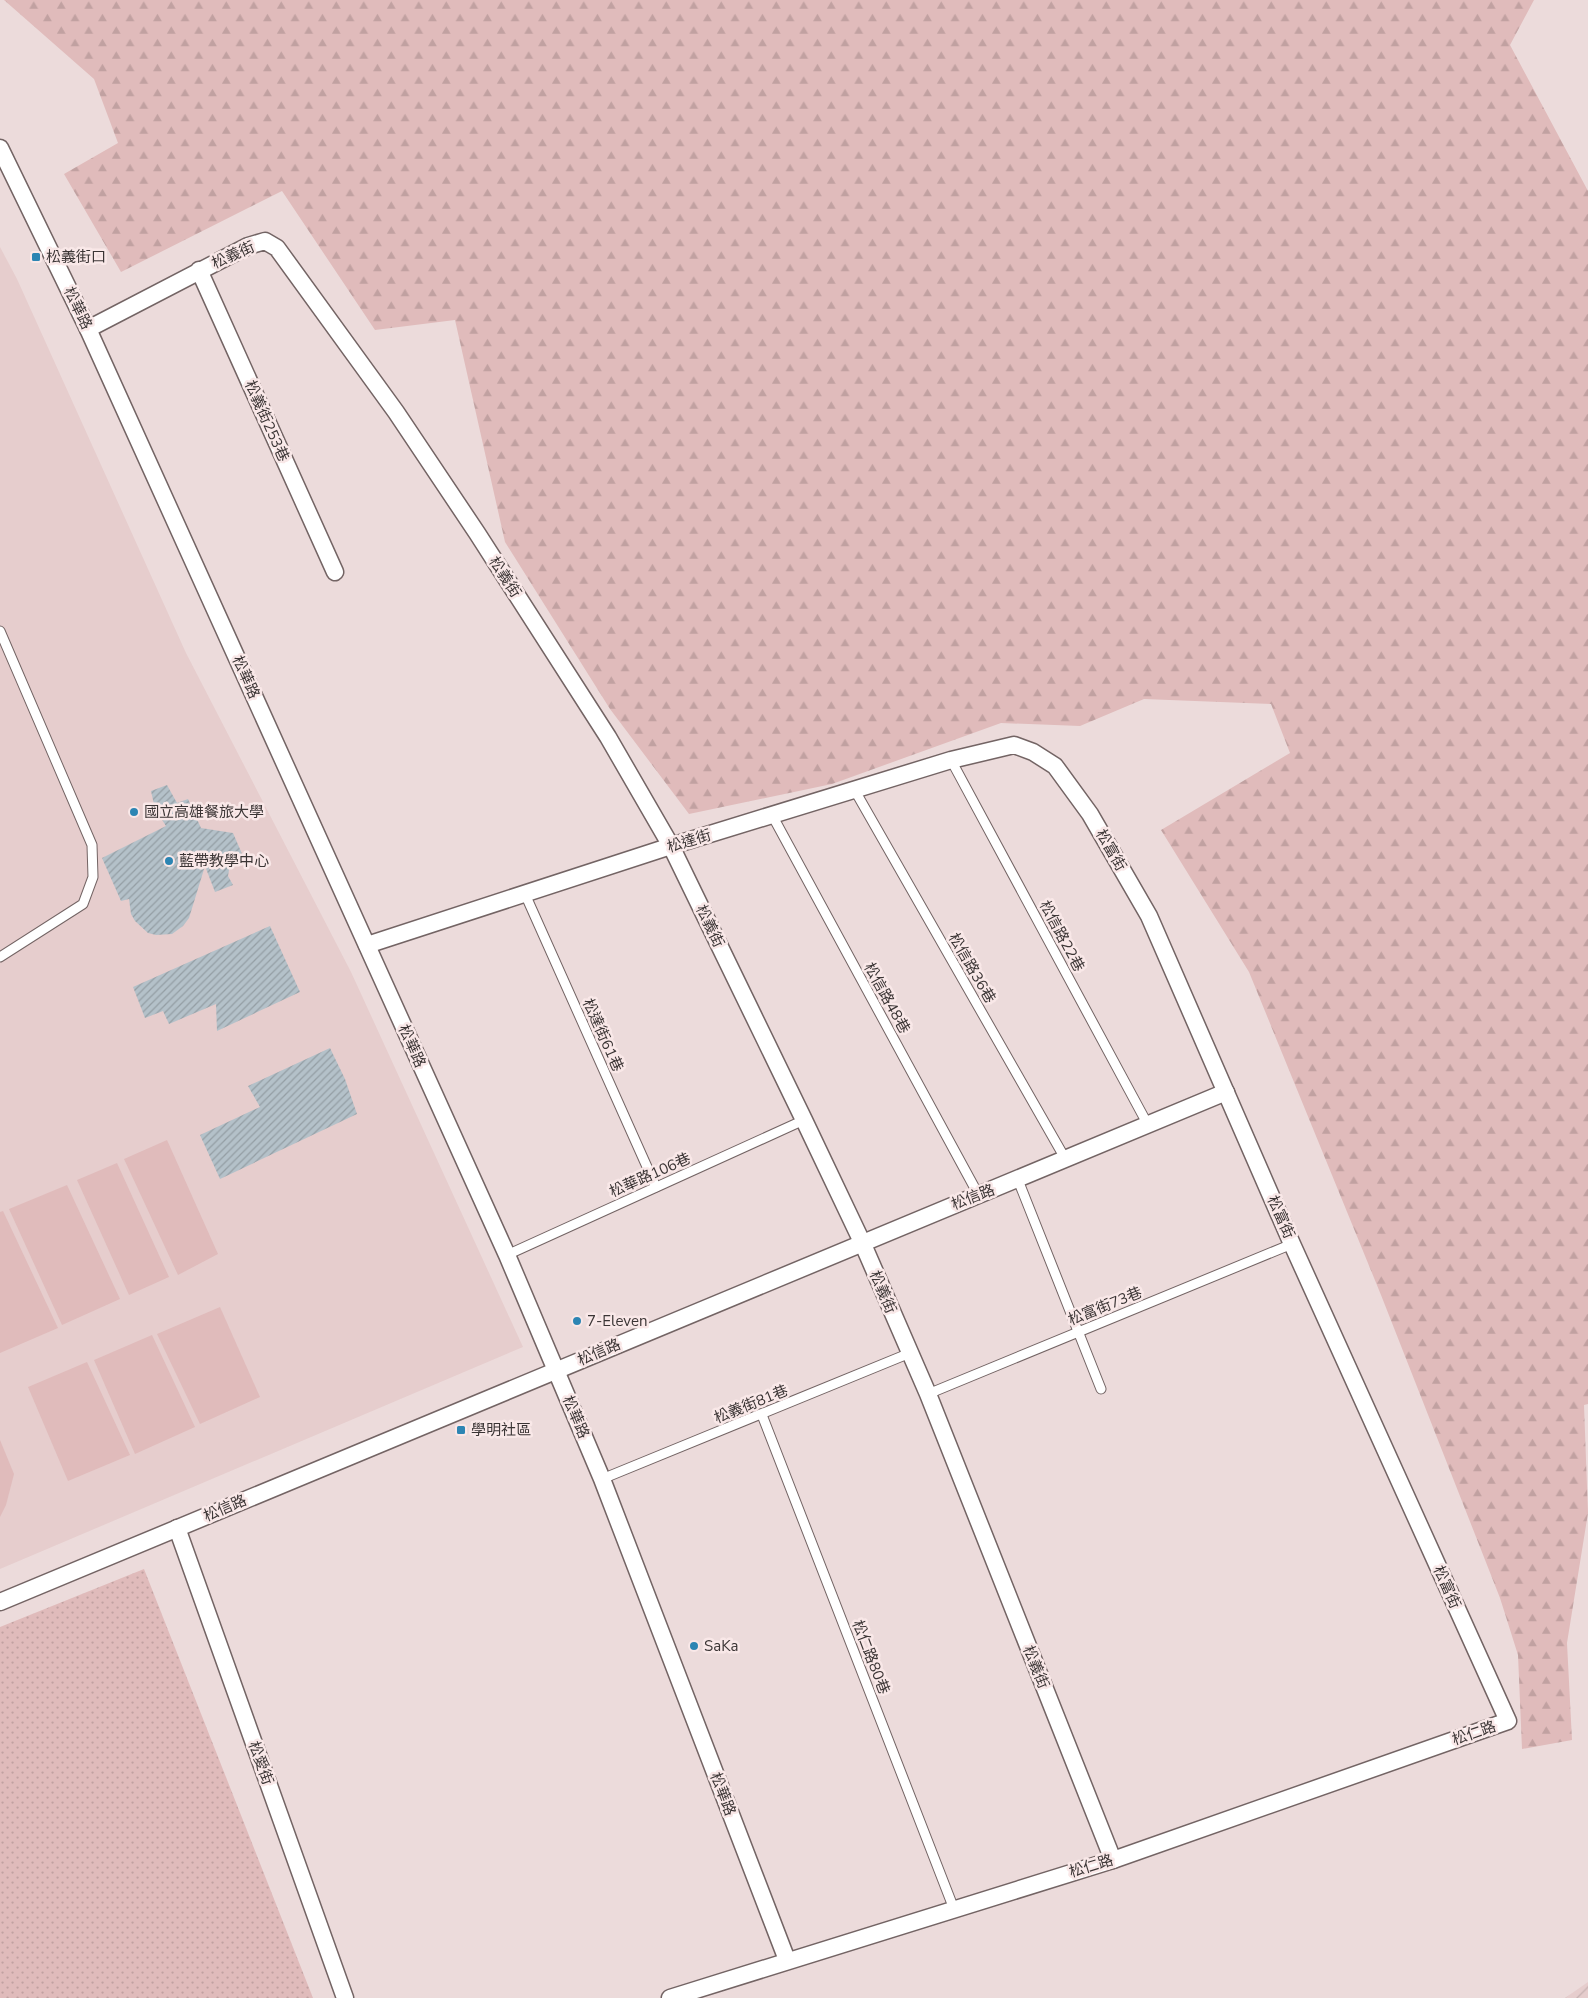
<svg xmlns="http://www.w3.org/2000/svg" width="1588" height="1998" font-family="'Nunito Sans','Noto Sans TC',sans-serif">
<defs>
<pattern id="industrial-furrows" width="10" height="10" patternUnits="userSpaceOnUse" patternTransform="scale(1.25)"><rect width="10" height="10" fill="#e6cdcd"/><path d="M-1 1l2-2M0 10L10 0M9 11l2-2" fill="none" stroke="#c6b1b1"/></pattern>
<pattern id="grass-dots" width="8" height="8" patternUnits="userSpaceOnUse" patternTransform="scale(1.25)"><rect width="8" height="8" fill="#e0bbbb"/><path d="M2 2h.1M6 6h.1" fill="none" stroke="#c1a1a1" stroke-width="1.8" stroke-linecap="round"/></pattern>
<pattern id="forest-firs" width="22" height="20" patternUnits="userSpaceOnUse" patternTransform="scale(1.25)"><rect width="22" height="20" fill="#e0bbbb"/><path d="M5 1l3.5 6h-7zM16 11l3.5 6h-7z" fill="#c1a1a1"/></pattern>
<pattern id="building-hatch" width="6" height="6" patternUnits="userSpaceOnUse" patternTransform="scale(1.25)"><rect width="6" height="6" fill="#b4c1c9"/><path d="M-1 1l2-2M0 6l6-6M5 7l2-2" fill="none" stroke="#949ea4"/></pattern>
</defs>
<rect width="100%" height="100%" fill="#ecdbdb"/>
<!-- built -->
<path fill="#e6cdcd" d="M0,247L17,279L186,653L351,972L523,1347L0,1569Z"/>
<!-- industrial -->
<path fill="url(#industrial-furrows)" d="M1588,1982V1998H1565Z"/>
<!-- grass -->
<path fill="url(#grass-dots)" d="M144,1569L313,1998H0V1627Z"/>
<!-- forest -->
<path fill="url(#forest-firs)" d="M4,0H1534L1510,45L1588,191V1404L1584,1405L1588,1513L1567,1643L1572,1740L1522,1749L1518,1655L1500,1598L1381,1295L1249,972L1161,830L1290,753L1271,704L1144,699L1080,726L1001,723L832,784L689,814L610,709L505,542L455,320L375,330L282,191L121,272L64,174L118,143L94,79Z"/>
<!-- garden -->
<g fill="#e0bbbb">
<path d="M167,1140L218,1254L178,1275L124,1159Z"/>
<path d="M117,1163L169,1277L129,1295L77,1180Z"/>
<path d="M67,1185L120,1299L62,1325L9,1209Z"/>
<path d="M3,1211L58,1328L0,1353V1212Z"/>
<path d="M220,1307L260,1397L200,1424L157,1334Z"/>
<path d="M152,1335L195,1427L135,1454L94,1360Z"/>
<path d="M87,1362L130,1455L68,1481L28,1387Z"/>
<path d="M0,1440L14,1474L6,1505L0,1517Z"/>
</g>
<!-- building -->
<g fill="url(#building-hatch)">
<path d="M167,785L177,803L188,799L201,828L233,833L243,856L230,864L228,876L233,885L215,892L205,866L189,918L183,926L172,934L156,935L148,933L135,921L131,914L129,899L121,901L102,858L166,826L155,809L151,791Z"/>
<path d="M270,926L300,992L217,1031L216,1004L169,1024L163,1011L145,1018L133,987Z"/>
<path d="M330,1048L345,1079L357,1114L220,1179L200,1135L260,1107L248,1086Z"/>
</g>
<g fill="none" stroke-linecap="round" stroke-linejoin="round">
<!-- service casing -->
<g stroke="#736464" stroke-width="11">
<g id="service">
<path d="M0,631L92,845L93,877L83,904L0,957"/>
<path d="M951,760L1148,1125"/>
<path d="M854,789L1066,1160"/>
<path d="M772,815L978,1194"/>
<path d="M525,894L656,1187"/>
<path d="M1018,1180L1101,1389"/>
<path d="M507,1255L804,1120"/>
<path d="M928,1394L1292,1244"/>
<path d="M762,1415L954,1909"/>
<path d="M602,1479L910,1353"/>
</g>
</g>
<!-- minor casing -->
<g stroke="#736464" stroke-width="19">
<g id="minor">
<path d="M0,148L88,329L507,1255L602,1479L787,1960"/>
<path d="M199,270L335,572"/>
<path d="M88,329L248,246L265,241L277,248L396,412L477,533L608,737L671,846L804,1120L862,1242L928,1394L1113,1860"/>
<path d="M367,945L671,846L951,760L1014,745L1033,752L1055,766L1090,814L1149,916L1292,1244L1508,1721L1113,1860L670,1998"/>
<path d="M177,1528L345,1998"/>
<path d="M0,1602L1226,1092"/>
</g>
</g>
<!-- service -->
<use href="#service" stroke="#fff" stroke-width="9"/>
<!-- minor -->
<use href="#minor" stroke="#fff" stroke-width="16"/>
</g>
<!-- markers -->
<g fill="#2c85b3" stroke="#f9e8e8" stroke-width="2">
<rect x="31" y="252" width="10" height="10" rx="2.5"/>
<circle cx="134" cy="812" r="5"/>
<circle cx="169" cy="861" r="5"/>
<circle cx="577" cy="1321" r="5"/>
<rect x="456" y="1425" width="10" height="10" rx="2.5"/>
<circle cx="694" cy="1646" r="5"/>
</g>
<g text-anchor="middle" stroke-width="5" stroke-linejoin="round" paint-order="stroke">
<!-- street labels -->
<g font-size="15" fill="#3b3535" stroke="#f9e8e8">
<text transform="translate(233 255) rotate(-24)" y="5">松義街</text>
<text transform="translate(78 308) rotate(64)" y="5">松華路</text>
<text transform="translate(267 421) rotate(66)" y="5">松義街253巷</text>
<text transform="translate(505 577) rotate(57)" y="5">松義街</text>
<text transform="translate(246 677) rotate(66)" y="5">松華路</text>
<text transform="translate(689 841) rotate(-17)" y="5">松達街</text>
<text transform="translate(1111 850) rotate(60)" y="5">松富街</text>
<text transform="translate(710 926) rotate(64)" y="5">松義街</text>
<text transform="translate(1062 936) rotate(62)" y="5">松信路22巷</text>
<text transform="translate(972 968) rotate(60)" y="5">松信路36巷</text>
<text transform="translate(887 998) rotate(61)" y="5">松信路48巷</text>
<text transform="translate(603 1035) rotate(66)" y="5">松達街61巷</text>
<text transform="translate(412 1046) rotate(66)" y="5">松華路</text>
<text transform="translate(650 1175) rotate(-24)" y="5">松華路106巷</text>
<text transform="translate(973 1197) rotate(-21)" y="5">松信路</text>
<text transform="translate(1281 1217) rotate(66)" y="5">松富街</text>
<text transform="translate(883 1292) rotate(67)" y="5">松義街</text>
<text transform="translate(1105 1306) rotate(-22)" y="5">松富街73巷</text>
<text transform="translate(599 1352) rotate(-23)" y="5">松信路</text>
<text transform="translate(751 1404) rotate(-22)" y="5">松義街81巷</text>
<text transform="translate(576 1417) rotate(67)" y="5">松華路</text>
<text transform="translate(225 1508) rotate(-23)" y="5">松信路</text>
<text transform="translate(1447 1587) rotate(66)" y="5">松富街</text>
<text transform="translate(871 1657) rotate(69)" y="5">松仁路80巷</text>
<text transform="translate(1036 1667) rotate(68)" y="5">松義街</text>
<text transform="translate(1474 1733) rotate(-19)" y="5">松仁路</text>
<text transform="translate(261 1763) rotate(70)" y="5">松愛街</text>
<text transform="translate(723 1794) rotate(69)" y="5">松華路</text>
<text transform="translate(1091 1866) rotate(-17)" y="5">松仁路</text>
</g>
<!-- poi labels -->
<g font-size="15" fill="#3b3535" stroke="#f9e8e8" text-anchor="start">
<text x="46" y="262">松義街口</text>
<text x="144" y="817">國立高雄餐旅大學</text>
<text x="179" y="866">藍帶教學中心</text>
<text x="587" y="1326">7-Eleven</text>
<text x="471" y="1435">學明社區</text>
<text x="704" y="1651">SaKa</text>
</g>
</g>
</svg>
